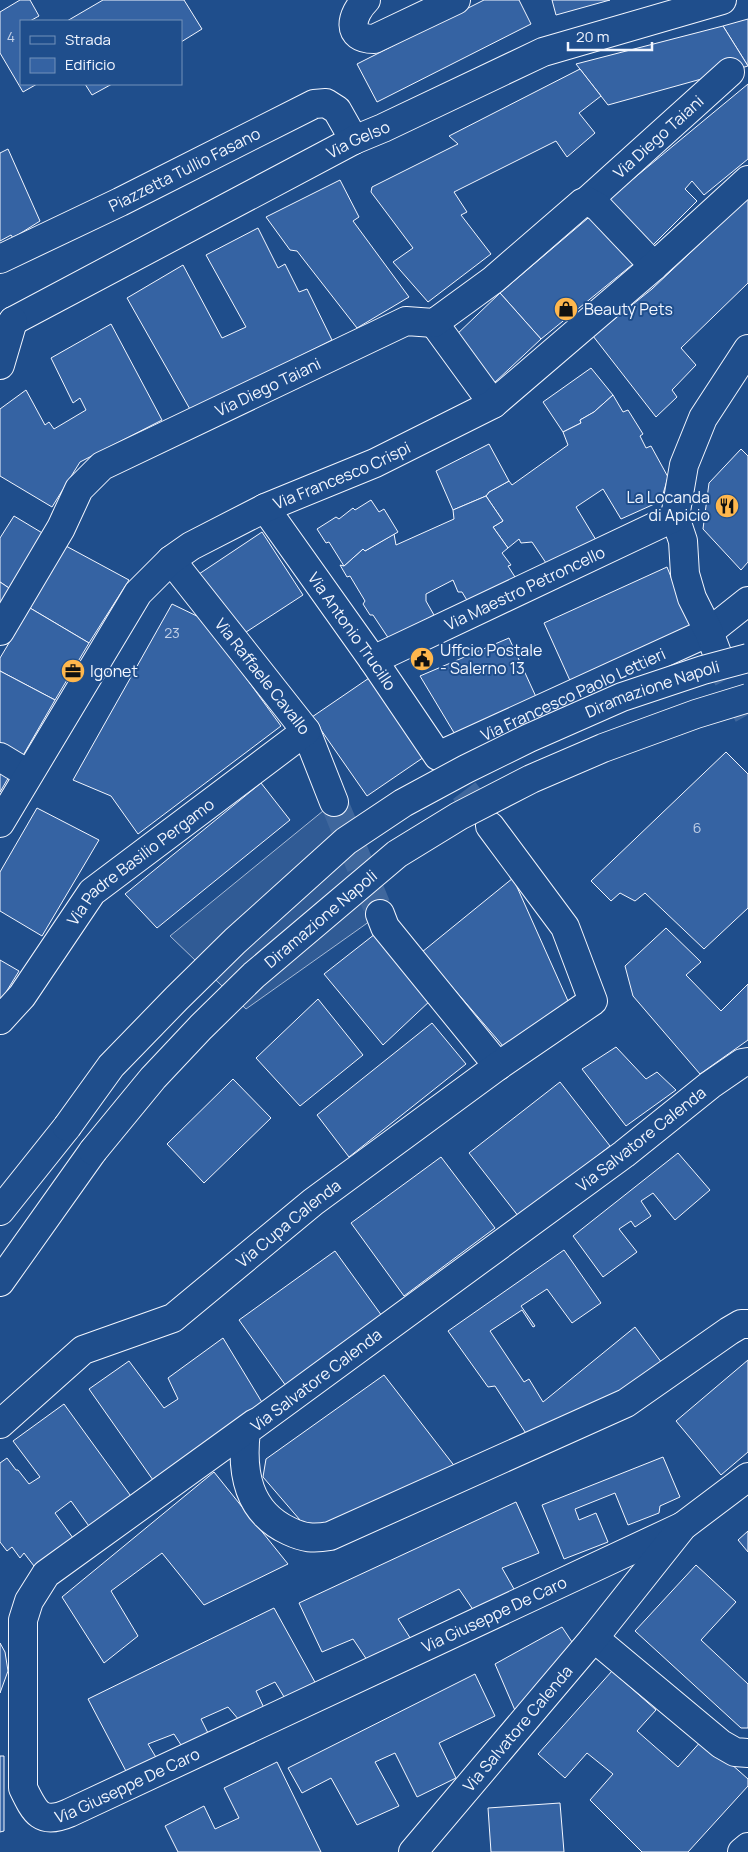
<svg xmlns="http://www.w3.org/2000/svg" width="748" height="1852" font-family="Manrope,sans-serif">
<rect width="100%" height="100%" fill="#1f4e8c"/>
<!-- built -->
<path fill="#305b95" stroke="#a8bbd7" d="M334,802L380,914L246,1009L170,936Z"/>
<!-- building -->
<g fill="#3563a3" stroke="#f2f6ff">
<path d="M20,0H30L39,16L30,21H21V84H37L23,92L0,53V12Z"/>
<path d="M103,0H184L202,29L181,42V21H67Z"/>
<path d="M484,0H519L531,24L377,102L357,64Z"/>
<path d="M552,0H610L556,15Z"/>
<path d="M748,19V66L723,26Z"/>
<path d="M723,26L748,66L608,105L576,64Z"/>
<path d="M580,69L601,96L579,113L595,133L567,157L556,141L454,192L467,212L461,215L491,254L428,302L393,262L413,248L371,192L372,187L458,144L449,136Z"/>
<path d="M85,84H112L92,95Z"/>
<path d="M748,84V159L704,195L692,181L685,189L697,201L651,247L604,203Z"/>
<path d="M8,149L40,221L13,238L11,235L0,241V153Z"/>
<path d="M340,180L359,217L353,221L409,297L357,328L297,251L290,250L266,217Z"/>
<path d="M748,198V283L681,348L696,365L672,390L677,397L656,417L593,336L652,289Z"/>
<path d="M594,213L638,260L541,339L500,293Z"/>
<path d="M258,228L278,268L285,264L299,292L307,289L332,340L191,411L127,298L183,265L222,338L246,327L206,255Z"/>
<path d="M500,293L541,339L493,384L454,337Z"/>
<path d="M111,324L162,420L80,462L52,507L0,476V409L26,390L45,425L49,422L54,429L86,410L80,398L73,403L51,358Z"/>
<path d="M591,368L613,395L594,412L580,420L581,423L563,432L543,402Z"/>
<path d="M613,395L623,412L628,410L643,434L640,436L646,448L651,446L668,477L661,501L621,519L603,489L576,507L596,540L548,566L532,542L521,543L519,539L508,548L493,527L503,521L486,496L489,492L509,481L512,485L568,445L563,432L581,423L580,420L594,412Z"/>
<path d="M489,444L509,481L489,492L486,496L453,510L436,471Z"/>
<path d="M741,449L748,456V562L741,570L703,529L709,483Z"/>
<path d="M486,496L503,521L493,527L508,548L502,553L511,565L508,566L515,577L468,602L462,592H458L453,580L426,594V601L434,615L389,639L373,615H370L363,604L365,601L350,576L347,577L340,565L344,566L363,549L365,551L394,534L396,545L454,519L453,510Z"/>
<path d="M371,500L379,512L384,509L398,532L365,551L363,549L344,566L329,542L326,543L317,529L336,517L339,519L353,508L355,510Z"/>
<path d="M14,516L49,537L15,592L0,582V538Z"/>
<path d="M262,532L303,595L240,636L199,574Z"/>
<path d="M66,546L129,580L89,643L30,608Z"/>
<path d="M667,567L693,632L572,685L544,623Z"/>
<path d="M0,582L15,592L0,612Z"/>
<path d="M172,604L203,619L281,726L138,834L111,796L73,780Z"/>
<path d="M30,608L89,643L55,700L0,671V658Z"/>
<path d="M509,638L537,699L456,736L420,676Z"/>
<path d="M0,671L55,700L21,759L0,748Z"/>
<path d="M372,676L427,755L367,796L312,717Z"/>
<path d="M726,752L748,774V908L704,949L645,893L635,901L620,893L611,901L591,881Z"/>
<path d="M0,768L10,775L0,792Z"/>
<path d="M261,783L290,820L157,928L125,894Z"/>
<path d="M37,808L99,840L42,936L0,911V872Z"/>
<path d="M513,878L568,1001L509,1053L422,952Z"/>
<path d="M666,928L701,962L686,975L721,1011L748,984V1040L700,1074L633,996L625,966Z"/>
<path d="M375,934L432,999L383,1045L324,974Z"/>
<path d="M0,960L19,971L0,1002Z"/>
<path d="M318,999L363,1055L300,1106L256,1058Z"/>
<path d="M432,1023L466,1064L349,1157L317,1115Z"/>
<path d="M616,1047L646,1079L657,1072L676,1090L626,1126L582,1069Z"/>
<path d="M233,1079L271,1118L204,1183L167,1144Z"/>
<path d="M560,1082L610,1146L519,1217L469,1153Z"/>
<path d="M678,1153L710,1190L675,1220L653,1193L641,1201L651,1216L635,1227L631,1221L619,1229L637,1252L603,1277L573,1236Z"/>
<path d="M441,1157L495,1228L404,1296L351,1223Z"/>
<path d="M564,1250L601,1303L572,1323L547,1289L521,1306L535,1326L533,1327L522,1310L490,1331L524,1382L529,1379L543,1402L635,1327L665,1367L582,1416L529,1438L495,1386L488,1387L448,1331Z"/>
<path d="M335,1251L382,1316L286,1386L239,1320Z"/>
<path d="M223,1338L263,1404L153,1480L89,1389L129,1361L164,1408L178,1399L168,1378Z"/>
<path d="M748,1360V1452L721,1475L676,1421Z"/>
<path d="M384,1375L456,1468L328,1525L306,1527L263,1477L266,1459Z"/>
<path d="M64,1404L133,1499L91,1529L71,1501L55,1513L73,1538L34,1566L24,1553L20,1558L12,1547L7,1551L0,1542V1463L7,1458L16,1470H18L29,1484L40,1477L13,1441Z"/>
<path d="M663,1457L680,1497L660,1506L659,1513L628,1525L615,1493L575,1509L579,1520L596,1513L608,1542L564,1559L542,1505Z"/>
<path d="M214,1472L288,1564L204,1605L162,1553L111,1591L138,1636L104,1663L62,1597Z"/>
<path d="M516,1502L539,1553L502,1568L518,1596L478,1617L459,1589L398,1619L416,1647L373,1669L353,1639L322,1652L299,1603Z"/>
<path d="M748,1531V1552L738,1540Z"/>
<path d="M696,1565L736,1602L701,1640L748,1684V1728H741L635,1631Z"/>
<path d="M274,1608L316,1684L286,1700L275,1682L256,1691L265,1710L239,1720L228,1707L201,1719L209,1735L183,1748L174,1734L148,1744L157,1759L127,1773L88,1699Z"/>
<path d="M562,1627L576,1648L517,1715L495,1664Z"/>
<path d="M0,1643L5,1652L8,1671L0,1693Z"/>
<path d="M612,1671L656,1710L637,1731L678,1767L703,1739L748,1779V1786L688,1852H642L590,1800L613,1774L587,1753L565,1778L538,1754Z"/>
<path d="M475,1674L495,1716L439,1743L456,1778L417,1797L395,1753L375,1762L399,1806L357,1825L331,1778L302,1793L288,1768Z"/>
<path d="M0,1756H4V1831L0,1832Z"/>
<path d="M277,1762L321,1852H178L165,1826L204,1806L215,1829L239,1818L224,1788Z"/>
<path d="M560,1803L564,1852H491L488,1808Z"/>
</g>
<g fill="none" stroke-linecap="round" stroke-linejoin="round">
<!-- minor-tunnel -->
<g stroke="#3f679d" stroke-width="28" stroke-dasharray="28 14" stroke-linecap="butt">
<path d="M717,653L723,670L748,715"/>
<path d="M439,757L490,825"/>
<path d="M334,802L380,914"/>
</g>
<!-- minor casing -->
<g stroke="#f2f6ff" stroke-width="30">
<g id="minor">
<path d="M366,0C351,15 345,39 374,39L456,0"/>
<path id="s1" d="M587,201L730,72"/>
<path id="s2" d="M0,259L120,202L314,104L326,103L337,110L354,140"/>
<path id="s3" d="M13,321L354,140L383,128L543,52L722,0"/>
<path d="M434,323L493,404"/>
<path d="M0,365L13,321"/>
<path id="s4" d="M265,508L373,660L438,756L709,632L748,601"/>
<path id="s5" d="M171,560L306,731L334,802"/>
<path id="s6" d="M0,631L61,528L79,489L102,466L406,321L434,323L493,280L582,203L587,201L598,207L654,266"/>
<path d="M717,653L709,632L692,598L685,574L683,541L675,517L684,465L703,418L748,349"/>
<path id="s7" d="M373,660L675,517"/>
<path d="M0,757L28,774"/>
<path id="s8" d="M0,823L138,593L171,560L191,546L265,508L375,463L493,404L654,266L748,180"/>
<path d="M380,914L385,927L498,1066"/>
<path id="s9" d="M0,1020L22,996L92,892L306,731"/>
<path d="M748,1062L742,1063L710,1085L624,1154L246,1431C241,1472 248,1512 289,1531C304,1538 313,1539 330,1536L626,1403L729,1331L741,1324H748"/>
<path id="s10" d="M255,1423L46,1574L29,1601L23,1620V1788C35,1813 41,1825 69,1813L683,1526"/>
<path id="s11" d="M0,1424L83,1350L173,1318L313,1202L498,1066L593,1001L565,927L490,826"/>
<path d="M594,1638L721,1744L735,1752L748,1753"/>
<path id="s12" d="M413,1852L594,1638L683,1526L748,1477"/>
<path d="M742,1852L748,1847"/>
</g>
</g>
<!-- highway casing -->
<g stroke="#f2f6ff" stroke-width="30">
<g id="highway">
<path d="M0,1211L67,1127"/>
<path d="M0,1282L93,1151"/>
</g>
</g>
<!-- minor -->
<use href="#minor" stroke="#1f4e8c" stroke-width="28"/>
<!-- highway -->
<use href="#highway" stroke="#1f4e8c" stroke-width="28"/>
<!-- highway-bridge casing -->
<g stroke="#f2f6ff" stroke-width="30" stroke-linecap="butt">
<g id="highway-bridge">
<path id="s13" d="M67,1127L111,1066L177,998L235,941L346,841L403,803L466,769L529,738L622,697L703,670L748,658"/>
<path id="s14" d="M93,1151L153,1078L201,1027L254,975L397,854L459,816L531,779L603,748L696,714L748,698"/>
</g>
</g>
<!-- highway-bridge -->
<use href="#highway-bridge" stroke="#1f4e8c" stroke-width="28"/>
</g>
<!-- icons -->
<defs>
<g id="shop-disc" transform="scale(1.25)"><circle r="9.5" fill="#ffb74d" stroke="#1f4e8c"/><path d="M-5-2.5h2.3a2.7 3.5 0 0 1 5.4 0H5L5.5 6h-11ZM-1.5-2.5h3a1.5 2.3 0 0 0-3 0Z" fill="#111"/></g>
<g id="restaurant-disc" transform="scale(1.25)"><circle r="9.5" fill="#ffb74d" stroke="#1f4e8c"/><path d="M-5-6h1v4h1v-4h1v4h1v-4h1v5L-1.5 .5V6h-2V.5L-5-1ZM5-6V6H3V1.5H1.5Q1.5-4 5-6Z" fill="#111"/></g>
<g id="civic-disc" transform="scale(1.25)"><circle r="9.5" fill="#ffb74d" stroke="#1f4e8c"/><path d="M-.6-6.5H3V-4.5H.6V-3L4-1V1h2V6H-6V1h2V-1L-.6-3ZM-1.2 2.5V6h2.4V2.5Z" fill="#111"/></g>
<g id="office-disc" transform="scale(1.25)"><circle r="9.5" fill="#ffb74d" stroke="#1f4e8c"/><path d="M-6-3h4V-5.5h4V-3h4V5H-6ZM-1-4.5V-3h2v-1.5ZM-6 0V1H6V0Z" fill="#111"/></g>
</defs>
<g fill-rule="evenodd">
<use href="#shop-disc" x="566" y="309"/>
<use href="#restaurant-disc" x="727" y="506"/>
<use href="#civic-disc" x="422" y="659"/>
<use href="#office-disc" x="73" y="671"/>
</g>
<g text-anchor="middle" stroke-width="4" stroke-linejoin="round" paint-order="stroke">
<!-- number labels -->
<g font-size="14" fill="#c3d1e8">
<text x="11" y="42">4</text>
<text x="172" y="638">23</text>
<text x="697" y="833">6</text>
</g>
<!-- street labels -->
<g font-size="16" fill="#f2f6ff" stroke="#1f4e8c">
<text dy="6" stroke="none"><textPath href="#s1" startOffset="96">Via Diego Taiani</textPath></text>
<text dy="6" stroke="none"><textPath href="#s3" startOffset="390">Via Gelso</textPath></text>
<text dy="6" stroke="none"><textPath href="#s2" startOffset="205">Piazzetta Tullio Fasano</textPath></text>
<text dy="6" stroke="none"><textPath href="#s6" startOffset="379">Via Diego Taiani</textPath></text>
<text dy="6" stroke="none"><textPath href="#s8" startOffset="506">Via Francesco Crispi</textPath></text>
<text dy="6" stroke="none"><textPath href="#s7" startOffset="168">Via Maestro Petroncello</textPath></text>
<text dy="6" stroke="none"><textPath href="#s4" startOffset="151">Via Antonio Trucillo</textPath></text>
<text dy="6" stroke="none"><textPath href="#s5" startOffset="148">Via Raffaele Cavallo</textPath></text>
<text dy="6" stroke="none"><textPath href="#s13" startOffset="744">Diramazione Napoli</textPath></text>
<text dy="6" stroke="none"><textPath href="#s4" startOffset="451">Via Francesco Paolo Lettieri</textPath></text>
<text dy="6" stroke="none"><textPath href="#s9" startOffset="214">Via Padre Basilio Pergamo</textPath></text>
<text dy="6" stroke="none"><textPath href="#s14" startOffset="326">Diramazione Napoli</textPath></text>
<text transform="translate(641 1139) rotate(-38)" y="6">Via Salvatore Calenda</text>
<text dy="6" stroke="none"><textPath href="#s11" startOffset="356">Via Cupa Calenda</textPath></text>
<text transform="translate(316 1380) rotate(-37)" y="6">Via Salvatore Calenda</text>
<text dy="6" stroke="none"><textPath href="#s10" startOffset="1009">Via Giuseppe De Caro</textPath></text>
<text dy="6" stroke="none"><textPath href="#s12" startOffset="162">Via Salvatore Calenda</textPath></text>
<text dy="6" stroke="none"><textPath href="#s10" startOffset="604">Via Giuseppe De Caro</textPath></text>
</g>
<!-- poi labels -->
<g font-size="16" fill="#f2f6ff" stroke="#1f4e8c" text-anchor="start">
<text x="584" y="315">Beauty Pets</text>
<text x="710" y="503" text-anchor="end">La Locanda<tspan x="710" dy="18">di Apicio</tspan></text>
<text x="440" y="656">Uffcio Postale<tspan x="440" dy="18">- Salerno 13</tspan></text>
<text x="90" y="677">Igonet</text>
</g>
</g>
<!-- legend -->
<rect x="20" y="20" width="162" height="65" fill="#1f4e8c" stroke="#7391ba"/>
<rect x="30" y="36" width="25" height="8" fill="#1f4e8c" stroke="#7391ba"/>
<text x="65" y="45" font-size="15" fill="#f2f6ff">Strada</text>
<rect x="30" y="58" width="25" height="15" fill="#3563a3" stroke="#7391ba"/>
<text x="65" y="70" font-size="15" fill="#f2f6ff">Edificio</text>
<!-- scale -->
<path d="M568 42v8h84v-8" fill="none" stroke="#f2f6ff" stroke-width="2.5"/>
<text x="576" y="42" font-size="15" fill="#f2f6ff" stroke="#1f4e8c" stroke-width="4" paint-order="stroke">20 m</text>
</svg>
